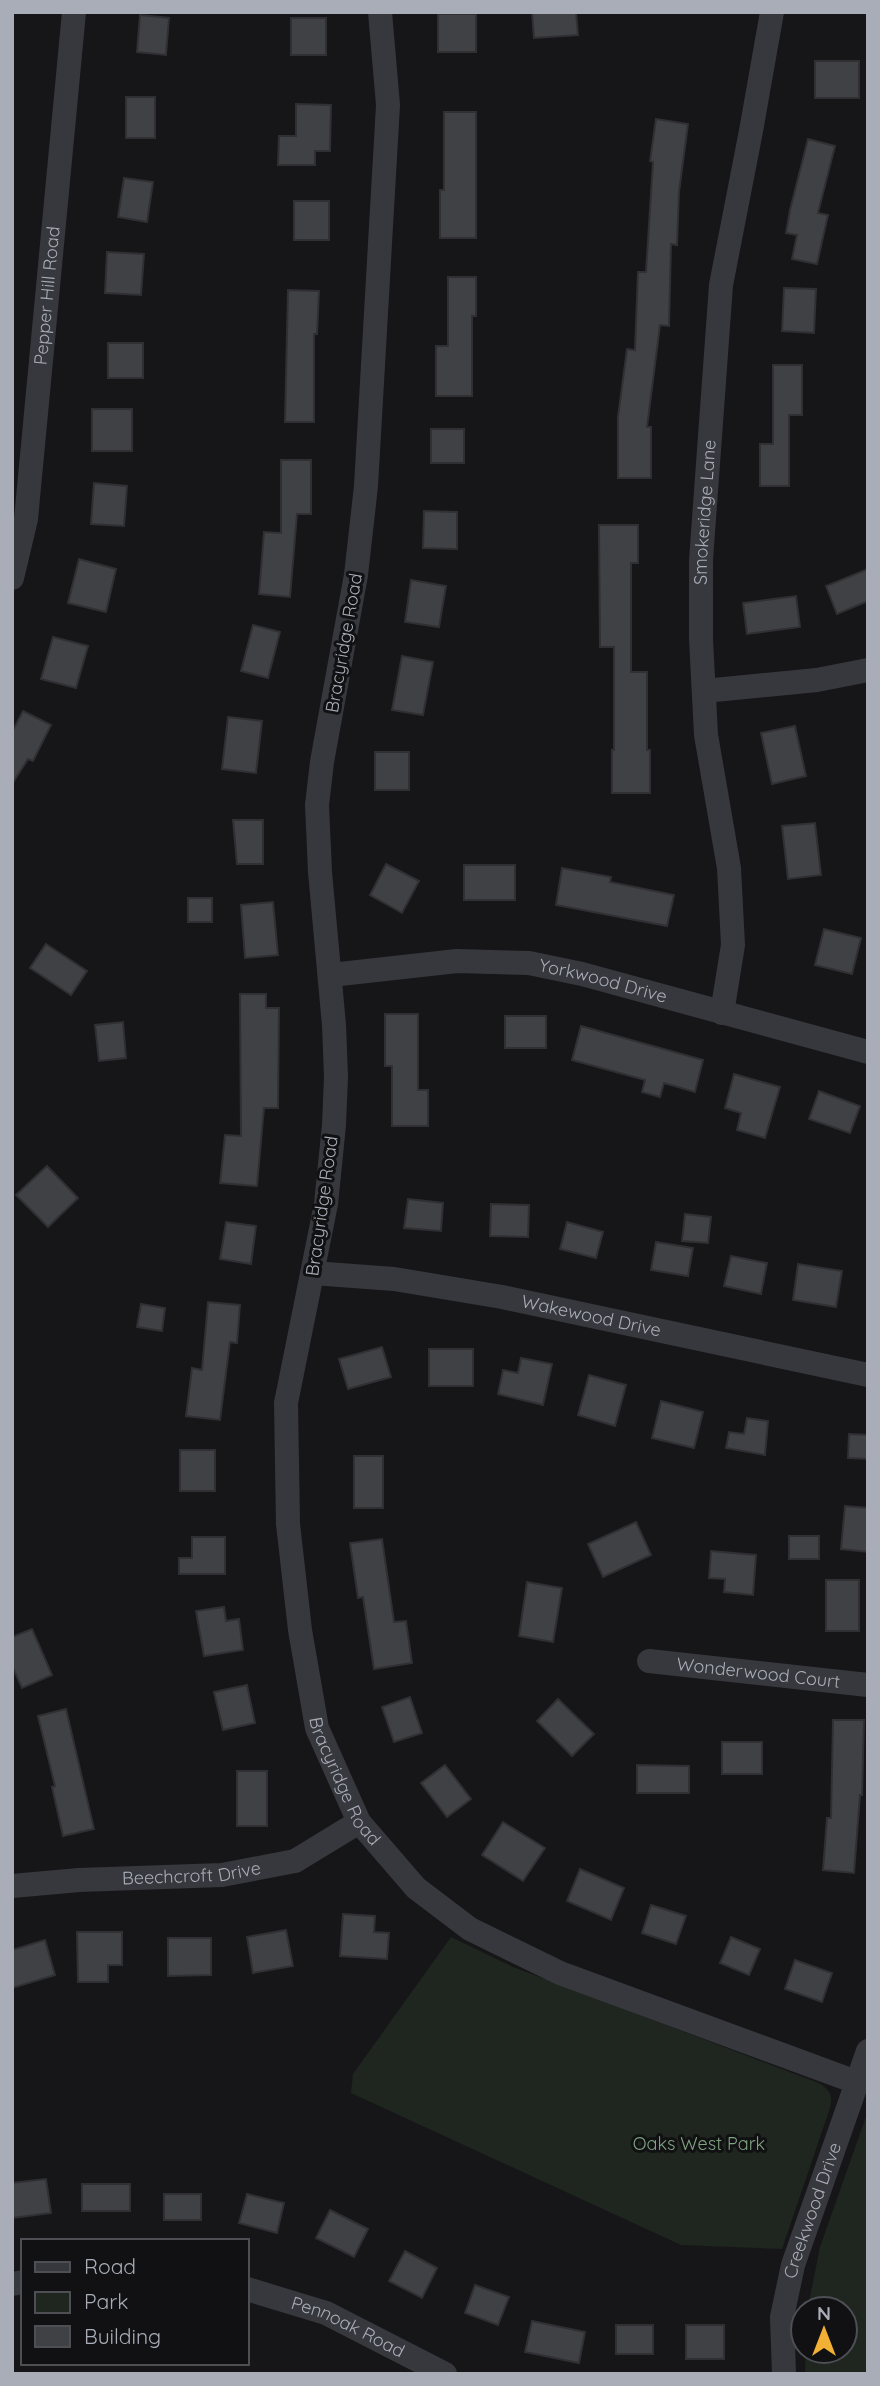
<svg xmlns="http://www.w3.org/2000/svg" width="880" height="2386" font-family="Quicksand,sans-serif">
<rect width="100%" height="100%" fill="#161618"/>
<!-- green -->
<g fill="#1e261f">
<path d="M451,1937L513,1967L819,2083C830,2090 833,2095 830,2108L782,2249L681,2245L351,2093L353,2074Z"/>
<path d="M868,2111V2374H805L806,2351H845V2309H808V2307L820,2247Z"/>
</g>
<!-- building -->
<g fill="#404145" stroke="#303034" stroke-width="2">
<path d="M532,12H576L578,35L534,38Z"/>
<rect x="438" y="14" width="38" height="38"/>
<path d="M140,15L169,18L166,55L137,52Z"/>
<rect x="291" y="18" width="35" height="37"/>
<rect x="815" y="61" width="44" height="37"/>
<rect x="126" y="97" width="29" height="41"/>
<path d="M296,104L331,105L330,151H315V165H278L279,136H296Z"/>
<path d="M444,112H476V238H440V190H444Z"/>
<path d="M656,119L688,124L679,192L677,245L671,244L669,326L660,325L647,427H651V478H618V417L627,349L635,350L638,272H646L653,162L650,161Z"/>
<path d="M808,139L835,146L818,213L828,215L817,264L792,259L797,235L786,233L790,210Z"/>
<path d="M124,178L153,182L147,222L118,217Z"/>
<rect x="294" y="201" width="35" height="39"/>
<path d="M107,252L144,254L141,295L105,293Z"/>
<path d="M448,277H476V316H472V396H436V346H448Z"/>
<path d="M784,288L816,289L814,333L782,331Z"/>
<path d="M288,290L319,291L317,334H314V422H285Z"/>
<rect x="108" y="343" width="35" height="35"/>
<path d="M773,365H802V415H789V486H760V444H773Z"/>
<rect x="92" y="409" width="40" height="42"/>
<rect x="431" y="429" width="33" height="34"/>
<path d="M281,460H311V514H297L290,597L259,594L264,532L281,533Z"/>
<path d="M94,483L127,486L124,526L91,524Z"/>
<path d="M424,511L457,512V549L423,548Z"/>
<path d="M599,525H638V563H631V672H647V750H650V793H612V750H614V647H600Z"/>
<path d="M79,559L116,569L106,612L68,603Z"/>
<path d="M868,569V601L837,614L826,586Z"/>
<path d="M411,580L446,586L439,627L405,622Z"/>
<path d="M796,596L800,627L747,634L743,603Z"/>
<path d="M253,625L280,632L268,678L241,671Z"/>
<path d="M53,637L88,646L76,688L41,679Z"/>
<path d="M402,656L433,662L423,715L392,710Z"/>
<path d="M23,711L51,725L33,761L28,759L12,784V732Z"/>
<path d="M228,717L262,721L256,773L222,769Z"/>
<path d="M795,726L806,776L772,784L761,733Z"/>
<rect x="375" y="752" width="34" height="38"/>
<path d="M233,820H263V864H237Z"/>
<path d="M815,823L821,875L788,879L782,826Z"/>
<path d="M386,864L419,881L402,913L370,895Z"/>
<rect x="464" y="865" width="51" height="35"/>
<path d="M562,868L611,877L610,882L674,895L667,926L556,905Z"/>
<rect x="188" y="898" width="24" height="24"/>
<path d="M273,902L278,955L245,958L241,905Z"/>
<path d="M824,929L861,938L852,974L815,965Z"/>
<path d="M46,944L87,971L71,995L30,968Z"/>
<path d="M240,994H266V1008H279L278,1108H264L257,1186L220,1183L225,1135L241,1136Z"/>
<path d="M385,1014H418V1090H428V1126H392V1066H385Z"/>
<rect x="505" y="1016" width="41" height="32"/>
<path d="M123,1022L126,1058L99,1061L95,1025Z"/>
<path d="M581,1026L703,1060L695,1092L664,1083L660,1097L642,1092L645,1080L572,1060Z"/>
<path d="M734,1074L780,1087L765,1138L737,1130L741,1113L725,1108Z"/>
<path d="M819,1091L860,1106L850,1133L809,1119Z"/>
<path d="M47,1166L78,1198L48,1227L16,1195Z"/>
<path d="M408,1199L443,1203L441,1231L404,1228Z"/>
<path d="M491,1204L529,1205L528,1237L490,1236Z"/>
<path d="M685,1214L711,1217L708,1243L682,1241Z"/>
<path d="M226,1222L256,1226L251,1264L220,1259Z"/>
<path d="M567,1222L603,1232L596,1258L560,1249Z"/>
<path d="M656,1242L693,1248L688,1276L651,1270Z"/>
<path d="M731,1256L767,1263L761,1294L724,1286Z"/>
<path d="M798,1264L842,1271L836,1307L793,1300Z"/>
<path d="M208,1302L240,1305L237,1343L230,1342L220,1420L186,1416L192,1368L202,1370Z"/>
<path d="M141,1304L165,1308L162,1331L137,1327Z"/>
<path d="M382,1347L391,1377L348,1389L339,1359Z"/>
<rect x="429" y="1349" width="44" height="37"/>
<path d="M521,1358L552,1364L543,1405L498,1394L503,1370L518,1373Z"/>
<path d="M589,1375L626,1385L615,1426L578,1415Z"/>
<path d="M661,1401L703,1412L694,1448L652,1438Z"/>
<path d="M747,1418L768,1421L765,1455L726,1448L729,1432L744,1434Z"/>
<path d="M849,1434L868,1435V1459L848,1458Z"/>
<rect x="180" y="1450" width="35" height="41"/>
<rect x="354" y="1456" width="29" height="52"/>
<path d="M845,1506L868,1508V1552L841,1549Z"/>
<path d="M636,1522L651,1555L603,1577L588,1544Z"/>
<rect x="789" y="1536" width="30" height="23"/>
<path d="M192,1537H225V1574H179V1558H192Z"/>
<path d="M382,1539L394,1622L406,1621L412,1663L374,1669L363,1597L358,1598L350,1543Z"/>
<path d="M711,1551L756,1555L753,1595L724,1592L725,1579L709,1578Z"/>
<rect x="826" y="1580" width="33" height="51"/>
<path d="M527,1582L562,1588L553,1642L519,1636Z"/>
<path d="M224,1607L226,1621L239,1619L243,1650L204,1656L196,1611Z"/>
<path d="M32,1629L52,1675L22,1688L12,1666V1637Z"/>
<path d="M247,1685L255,1723L223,1730L214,1692Z"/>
<path d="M410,1697L422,1733L394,1742L382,1707Z"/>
<path d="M558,1699L594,1734L572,1756L537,1721Z"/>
<path d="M66,1709L94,1829L63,1836L52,1787L55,1786L38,1716Z"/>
<path d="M833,1720H864L862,1795H860L854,1873L823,1870L827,1818H831Z"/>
<rect x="722" y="1742" width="40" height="32"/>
<path d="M445,1765L471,1799L447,1817L421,1783Z"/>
<path d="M637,1765L689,1766V1793H637Z"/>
<rect x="237" y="1771" width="30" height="55"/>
<path d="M503,1822L545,1848L523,1881L482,1855Z"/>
<path d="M580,1869L624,1888L611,1920L567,1901Z"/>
<path d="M651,1905L686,1916L676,1944L642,1933Z"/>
<path d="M343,1914L375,1916L374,1932L389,1933L387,1959L340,1956Z"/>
<path d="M286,1930L293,1966L253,1973L247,1937Z"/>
<path d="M77,1932H122V1965H108V1982H78Z"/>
<path d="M731,1937L760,1949L749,1975L720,1963Z"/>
<path d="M168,1938H211V1975L168,1976Z"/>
<path d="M45,1940L55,1975L12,1988V1950Z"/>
<path d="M795,1960L832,1973L822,2002L785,1989Z"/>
<path d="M46,2179L51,2213L12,2218V2183Z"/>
<rect x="82" y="2184" width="48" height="27"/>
<rect x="164" y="2194" width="37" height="26"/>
<path d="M247,2194L284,2203L277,2233L239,2223Z"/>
<path d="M330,2210L368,2229L354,2257L316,2238Z"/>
<path d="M405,2251L437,2268L422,2298L389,2281Z"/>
<path d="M475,2285L509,2297L498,2325L465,2313Z"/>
<path d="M532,2321L585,2332L579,2363L525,2352Z"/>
<rect x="616" y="2325" width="37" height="29"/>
<rect x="686" y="2325" width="38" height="34"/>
</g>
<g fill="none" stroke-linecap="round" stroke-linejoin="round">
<!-- minor -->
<g stroke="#37383d" stroke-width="24">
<path id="s1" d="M380,12L388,105L366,486L356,575L322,762L317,805L320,872L334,1025L336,1077L334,1125L326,1204L286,1403L288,1524L300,1630L317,1728L359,1822L416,1888L470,1929L560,1973L856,2082"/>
<path id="s2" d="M12,578L26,519L74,12"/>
<path d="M704,691L817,680L868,670"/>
<path id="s3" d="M331,975L457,961L529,963L582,974L868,1052"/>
<path id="s4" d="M722,1013L733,945L729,868L706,735L701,639V560L721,285L751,131L772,12"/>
<path id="s5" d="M313,1273L394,1279L502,1297L868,1375"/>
<path id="s6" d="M649,1661L868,1685"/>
<path id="s7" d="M12,1886L79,1880L222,1875L295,1861L359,1822"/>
<path d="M12,2284L23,2282"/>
<path id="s8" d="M247,2289L326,2313L445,2374"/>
<path id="s9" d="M784,2374L782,2317L793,2265L868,2051"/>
</g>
</g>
<g text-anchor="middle" stroke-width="6" stroke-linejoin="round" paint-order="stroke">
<!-- street labels -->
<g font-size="18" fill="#a8adb8" stroke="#111113">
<text dy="6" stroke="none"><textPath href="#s2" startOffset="285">Pepper Hill Road</textPath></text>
<text dy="6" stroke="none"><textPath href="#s4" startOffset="504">Smokeridge Lane</textPath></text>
<text transform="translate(344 643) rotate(-80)" y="6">Bracyridge Road</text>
<text dy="6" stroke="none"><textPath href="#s3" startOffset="275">Yorkwood Drive</textPath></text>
<text transform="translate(322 1206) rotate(-82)" y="6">Bracyridge Road</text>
<text dy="6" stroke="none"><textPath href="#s5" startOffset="282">Wakewood Drive</textPath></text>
<text dy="6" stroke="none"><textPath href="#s6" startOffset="110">Wonderwood Court</textPath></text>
<text dy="6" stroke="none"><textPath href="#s1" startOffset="1788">Bracyridge Road</textPath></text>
<text dy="6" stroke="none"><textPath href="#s7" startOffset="180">Beechcroft Drive</textPath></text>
<text dy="6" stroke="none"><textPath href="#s9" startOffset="168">Creekwood Drive</textPath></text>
<text dy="6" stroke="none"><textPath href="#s8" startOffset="108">Pennoak Road</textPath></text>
</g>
<!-- park labels -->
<g font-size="18" fill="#7fa381" stroke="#111113">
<text x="699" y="2150">Oaks West Park</text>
</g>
</g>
<!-- border -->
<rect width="880" height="2386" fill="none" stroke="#a8adb8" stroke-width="28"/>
<!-- legend -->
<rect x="21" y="2239" width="228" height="126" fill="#111113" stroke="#4d4f55" stroke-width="2"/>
<rect x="35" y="2262" width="35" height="10" fill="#37383d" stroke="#4d4f55" stroke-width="2"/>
<text x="84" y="2274" font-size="21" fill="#a8adb8">Road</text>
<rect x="35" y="2292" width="35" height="21" fill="#1e261f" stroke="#4d4f55" stroke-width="2"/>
<text x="84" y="2309" font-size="21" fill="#a8adb8">Park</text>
<rect x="35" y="2326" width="35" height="21" fill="#404145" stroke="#4d4f55" stroke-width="2"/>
<text x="84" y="2344" font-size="21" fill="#a8adb8">Building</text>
<!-- north arrow -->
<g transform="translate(824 2330)"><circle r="33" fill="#111113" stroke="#4d4f55" stroke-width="2"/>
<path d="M0-5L12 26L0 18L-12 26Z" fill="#f2b134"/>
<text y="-10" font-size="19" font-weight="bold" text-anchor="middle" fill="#a8adb8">N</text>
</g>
</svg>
